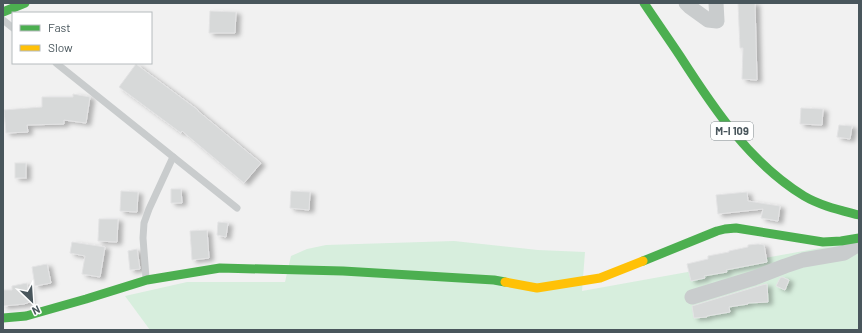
<svg xmlns="http://www.w3.org/2000/svg" width="862" height="333" font-family="Barlow,sans-serif">
<defs>
<filter id="shadow"><feDropShadow dx="4.5" dy="2.5" stdDeviation="2" flood-color="#0004"/></filter>
</defs>
<rect width="100%" height="100%" fill="#f1f1f1"/>
<!-- green -->
<path fill="#d7eedd" d="M454,241L538,250L585,252L582,291L859,241V330H150L125,296L187,282H285L291,256L307,249L326,245Z"/>
<!-- building -->
<g fill="#d7d9d9" stroke="#e3e3e4" filter="url(#shadow)">
<path d="M738,3H755L757,80L742,79L743,48H740Z"/>
<path d="M210,11L236,12L235,33H209Z"/>
<path d="M136,64L198,110V111L261,163L244,183L182,131L181,133L119,87Z"/>
<path d="M73,94L90,97L86,123L64,120V124L27,125L28,132L6,133L4,110L42,107V97H73Z"/>
<path d="M801,108L823,109L822,125L800,124Z"/>
<path d="M839,125L852,126L850,139L837,137Z"/>
<rect x="15" y="163" width="11" height="15"/>
<path d="M171,189H181L182,203H171Z"/>
<path d="M121,191L138,192L137,212L120,211Z"/>
<path d="M291,191L310,192L309,210L290,208Z"/>
<path d="M747,192L748,201L780,206L778,221L761,218L763,209L718,214L716,195Z"/>
<path d="M99,219H118L117,242L98,241Z"/>
<path d="M218,222L228,223L226,237L217,235Z"/>
<path d="M207,230L209,258L192,260L190,231Z"/>
<path d="M72,242L105,247L100,277L82,274L85,256L70,253Z"/>
<path d="M758,244L764,245L767,262L726,270L727,272L704,276L705,278L691,281L687,264L708,259V256L729,252V251L748,247V245Z"/>
<path d="M137,249L140,269L130,270L128,251Z"/>
<path d="M47,264L51,283L35,286L32,267Z"/>
<path d="M782,277L789,280L785,290L776,286L780,278Z"/>
<path d="M27,283L30,302L24,304L3,306V290H12V286Z"/>
<path d="M767,284L768,302L748,303V304L729,307L730,312L707,316V317L694,318L692,306L762,285Z"/>
</g>
<g fill="none" stroke-linecap="round" stroke-linejoin="round">
<!-- lane -->
<g stroke="#c9cccd" stroke-width="7">
<path d="M3,20L13,28"/>
<path d="M56,63L237,208"/>
<path d="M146,278L143,238L144,223L149,209L173,157"/>
</g>
<!-- street -->
<g stroke="#c9cccd" stroke-width="15">
<path d="M686,3L690,7L708,20L717,21L716,3"/>
<path d="M692,297L754,278L785,266L803,260L844,253L859,244"/>
</g>
<!-- fast -->
<g stroke="#4caf50" stroke-width="9">
<path d="M644,3C656,21 668,38 680,56C714,109 750,163 804,196C821,206 840,210 859,215"/>
<path d="M3,12L25,3"/>
<path d="M643,261L717,231L725,229L736,228L823,242L841,241L859,238"/>
<path d="M3,318L26,316L86,299L147,280L220,268L343,271L494,280L505,282"/>
</g>
<!-- slow -->
<path stroke="#ffc107" stroke-width="9" d="M505,282L537,288L600,278L643,261"/>
</g>
<g text-anchor="middle" stroke-width="3" stroke-linejoin="round" paint-order="stroke">
<!-- shield labels -->
<rect fill="#fff" stroke="#80898d" stroke-width="1" x="711" y="122" width="42" height="18" rx="3"/>
<g font-size="11" font-weight="bold" fill="#49565c">
<text x="732" y="135">M-I 109</text>
</g>
</g>
<!-- border -->
<rect width="862" height="333" fill="none" stroke="#49565c" stroke-width="8"/>
<!-- legend -->
<rect x="12" y="12" width="140" height="52" fill="#ffffff" stroke="#b6bbbe"/>
<rect x="20" y="25" width="20" height="6" fill="#4caf50" stroke="#b6bbbe"/>
<text x="48" y="32" font-size="12" fill="#49565c">Fast</text>
<rect x="20" y="45" width="20" height="6" fill="#ffc107" stroke="#b6bbbe"/>
<text x="48" y="52" font-size="12" fill="#49565c">Slow</text>
<!-- north arrow -->
<g transform="translate(32 301) rotate(155)" stroke="#ffffff" stroke-width="3" paint-order="stroke">
<path d="M0-3L7 15L0 10L-7 15Z" fill="#49565c"/>
<text y="-6" font-size="11" font-weight="bold" text-anchor="middle" fill="#49565c">N</text>
</g>
</svg>
